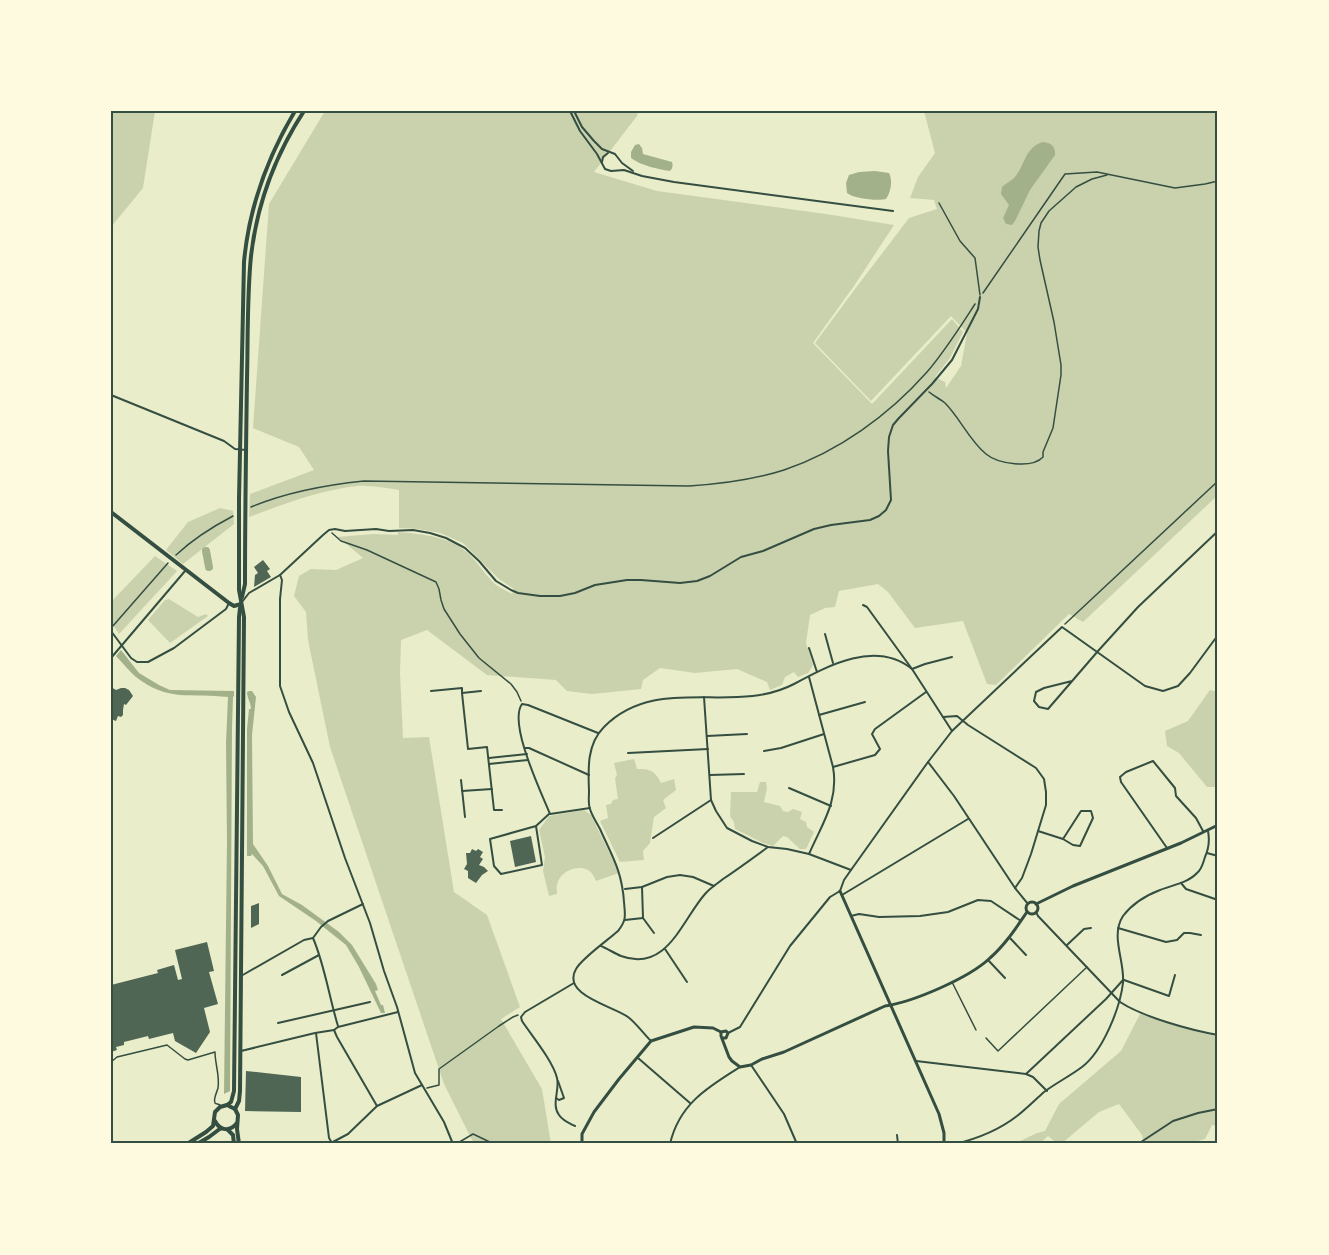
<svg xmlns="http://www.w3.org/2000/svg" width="1329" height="1255" font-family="Overpass,sans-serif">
<rect width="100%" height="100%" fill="#e9edc9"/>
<!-- green -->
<g fill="#cad2ad">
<path d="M111,111H155L143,188L111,227Z"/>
<path d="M325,111H638L637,116L594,172L657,191L826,214L894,225L854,286L813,343L872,404L952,319L963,332L950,358L935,377L945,382L946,388L961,366L967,333L951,316L871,401L815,343L855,289L909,218L937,209L934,200L910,198L918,177L935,153L924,111H1218V495L1083,622L1069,614L996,685L987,684L963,621L915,628L888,592L878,584L839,591L835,607L825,608L810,615L806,643L813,665L808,673L798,677L794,672L785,677L782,685L770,690L767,682L737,669L695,673L660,668L643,680L641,689L592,694L567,691L556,680L487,675L427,630L401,640L400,673L403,738L429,737L454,892L487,915L520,1007L501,1019L542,1089L551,1144H474L444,1084L330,747L308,640L306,612L294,596L299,576L311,569L336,570L363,558L338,537L373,534L398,535V532C423,534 452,537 470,555C478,563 484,573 492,581C497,587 505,590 512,594L514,589L499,579L463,543L440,533L418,529L399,528V490C386,488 371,485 357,486C320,490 284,504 249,517L250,494L314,470L299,447L253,428L269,204Z"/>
<path d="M220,508L233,511L234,524L183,564L166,550L188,522Z"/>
<path d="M155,556L177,571L119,634L111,622V602Z"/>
<path d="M169,599L198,617L206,614L208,616L170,643L148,620L165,600Z"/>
<path d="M1210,690L1218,692V787H1207L1179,753L1167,746L1165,731L1188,721Z"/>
<path d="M634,759L637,769C651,769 655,771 661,783L674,779L676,790L663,800L666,808L654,817L650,843L643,851L644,860L620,862L600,821L608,818L606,805L611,804L613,800L618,799L615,778L617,775L614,763Z"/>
<path d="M760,782H766L767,788L764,802L780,806L783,811L788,812L793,809L802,812L800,819L806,822L807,827L814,832L806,849H800L787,837L783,836L773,846L763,843L735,829L734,822L730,816L731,792H757Z"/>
<path d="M584,810L591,815L619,873L596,881C594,877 592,872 588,870C576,864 559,872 557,885C556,888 557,891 557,894L549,896L543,871L545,857L539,830L549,816Z"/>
<path d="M1140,1014L1205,1034L1218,1036V1126L1212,1125L1205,1139L1191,1143L1190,1144H1144L1142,1135L1119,1104L1099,1112L1061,1144H1058L1048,1136L1039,1144H1014L1037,1133L1045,1131L1059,1104L1121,1051Z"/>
</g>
<!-- water -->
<g fill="#a3b18a">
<path d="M1042,142C1050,142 1056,146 1055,155L1030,190L1015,221L1012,225L1006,224L1003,218L1009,205L1001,194L1002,187C1006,183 1010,182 1014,178C1026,165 1023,150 1042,142Z"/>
<path d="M639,144L642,148L643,154L672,162C673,165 673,168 670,171C657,169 642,166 631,158V152L635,145Z"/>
<path d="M875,171L889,173C893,181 891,191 886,199C878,201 854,199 847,193L846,183L849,175L859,172Z"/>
<path d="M121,650L139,673L159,685L170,690L234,691V696L233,697L232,728L230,1085V1091L224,1094L227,841L226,743L228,697C192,693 167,702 136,677C129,671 123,663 116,656Z"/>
<path d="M249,691H252L256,697L252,735L253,844L268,866L282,894L302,905L339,932L352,945L376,984L378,990L375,991L381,1005H383L385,1013H381L359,967L346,945L316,921L279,896L263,866L252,854L251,856H247V729L249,709H251C251,703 247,698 247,692Z"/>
</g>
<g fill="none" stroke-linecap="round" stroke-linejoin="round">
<!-- river -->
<path stroke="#a3b18a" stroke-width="8" d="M206,551L209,567"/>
</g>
<!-- building -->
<g fill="#4f6655">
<path d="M263,560L270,569L267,571L271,577L254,587L255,575L258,573L254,567Z"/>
<path d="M111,687L116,690L121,688H125L129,690L133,696L126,705L124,704L123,710V715L121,717L118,716L116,721L111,719Z"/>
<path d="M531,836L536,862L515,867L510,841Z"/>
<path d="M472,849L476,851L478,849L483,852L480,857L483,859L479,865L484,867L488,871L482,875L476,883L468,878V871L464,869L467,864L466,853H470Z"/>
<path d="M259,903V924L251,928V906Z"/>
<path d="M207,942L214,971L209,972L218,1004L204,1008L210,1032L196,1053L175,1041L173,1033L149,1039L148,1036L124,1042V1045L116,1047L117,1050L111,1052V985L158,973L157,970L174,965L178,980L182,979L175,950Z"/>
<path d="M246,1071L301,1077V1112L245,1111Z"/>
</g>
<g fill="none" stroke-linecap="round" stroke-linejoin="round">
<!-- path -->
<g stroke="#344e41" stroke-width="1.5">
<path d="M983,293L1065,174L1097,172L1175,188L1205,184L1218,181"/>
<path d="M929,392C934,396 940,399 945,403C960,418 969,440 986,454C998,464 1032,469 1043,457V452L1053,428L1061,375V365L1054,322L1040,260L1038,247L1039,231L1041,223L1049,211L1076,187L1092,179L1107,175"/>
<path d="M251,507C287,492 325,485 364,481L689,486C721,484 753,480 784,470C838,452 889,415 927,372C945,351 960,327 975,304"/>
<path d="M332,533L341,541L367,550L436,582L439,589L441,600L444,609L460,634L479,658L511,684L517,692L521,701"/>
<path d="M176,555C193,539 212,527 233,516"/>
<path d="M1065,624L1218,481"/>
<path d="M112,627L168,563"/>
<path d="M427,1088L439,1085V1069L499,1026L513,1017L518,1015"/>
<path d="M456,1144L473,1134L494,1144"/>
</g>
<!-- service -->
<g stroke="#344e41" stroke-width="1.5">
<path d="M939,203L960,241L975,258L980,295"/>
<path d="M952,982L976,1030"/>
<path d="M986,1038L998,1051L1087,967"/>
<path d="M111,1062L117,1057L167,1045L185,1059L188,1060L215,1052C215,1064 220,1076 218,1088C217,1092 213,1099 215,1103C216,1104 218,1104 220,1105"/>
</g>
<!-- minor -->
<g stroke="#344e41" stroke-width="2">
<path d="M570,111L580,131L597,154L605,169L611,171L624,170L642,176L674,182L893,211"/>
<path d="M574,111L582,127L594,141L602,149L615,154L622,163L633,171"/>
<path d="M602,162L603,157L608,153"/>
<path d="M111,395L224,441L235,449L246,450"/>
<path d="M280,575L282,580L280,599V686L289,712L313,763L345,858L370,923L384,971L397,1007L415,1073L444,1122L453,1144"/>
<path d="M242,602L249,593L280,575L323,535L329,530L335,529L345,531L376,529L389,531L413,530L430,533L446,538L465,548L479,561L496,581L511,590L518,593L540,596H560L575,593L595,585L627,580H641L680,583L697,581L710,576L741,557L763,551L814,529L831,525L870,520L879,516L886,510L891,500L888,451L889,437L893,425L899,418L932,384L952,360L978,309L980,297"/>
<path d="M863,605L867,607L912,669L952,731"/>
<path d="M111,631L131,658L137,662H148L174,648L226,609L229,603"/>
<path d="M825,634L833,663"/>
<path d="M809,648L817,672"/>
<path d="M111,658L185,571"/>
<path d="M912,669L925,664L952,657"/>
<path d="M809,677L833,767C839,801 822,824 809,854"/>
<path d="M1072,681L1044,688L1036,692L1034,701L1039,707L1048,709L1098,651L1138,607L1218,531"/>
<path d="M431,691L462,688V693"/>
<path d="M481,691L462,693L468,749L487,747L494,810H502"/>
<path d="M704,697L711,800L716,811L727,828L752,841L768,847L787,849L809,854L851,870"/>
<path d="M819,715L865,702"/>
<path d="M943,717L957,716L968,725L1036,768L1044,779L1046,792V805L1031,854L1022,878L1015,888"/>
<path d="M707,736L747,734"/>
<path d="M525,748H529L589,775"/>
<path d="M764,751L781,748L824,734"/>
<path d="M628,753L708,749"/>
<path d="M489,758L527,754"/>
<path d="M928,762L954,796L1015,888L1028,904"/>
<path d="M489,764L528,760"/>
<path d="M833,767L875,755L880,749L872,734L875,729L926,692"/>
<path d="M710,775L744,774"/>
<path d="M461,780L465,817"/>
<path d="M789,788L831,806"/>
<path d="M462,791L492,789"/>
<path d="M590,808L550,814C541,792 508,723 522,704L528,705L598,733"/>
<path d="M536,826L542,865L501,874L494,866L490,839L536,826L549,814"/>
<path d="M1038,831L1063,839L1081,811H1091L1093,818L1080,846L1073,845L1063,839"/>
<path d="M653,838L711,800"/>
<path d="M1167,848L1121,782L1120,777L1126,772L1153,761L1175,788L1176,796L1196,818L1203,831"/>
<path d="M1207,853L1218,856"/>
<path d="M1181,883L1186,889L1218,900"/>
<path d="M642,887L643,918L654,933"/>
<path d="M625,889L642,887L667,877L680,875L693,877L714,886"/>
<path d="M842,895L968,819"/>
<path d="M1036,912L1038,916L1120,1002C1143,1017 1190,1030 1218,1035"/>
<path d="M851,916L859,914L879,917L920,916L948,912L978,900L991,901L1021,921"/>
<path d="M625,920L643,918"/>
<path d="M1118,928L1166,942L1177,940L1184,933H1190L1201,935"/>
<path d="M1009,937L1026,955"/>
<path d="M1067,945L1084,929L1091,928"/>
<path d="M601,946C608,949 614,953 621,956C667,973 682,920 705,894C710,888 717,884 723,879C738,869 753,858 768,847"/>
<path d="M665,949L687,982"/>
<path d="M988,960L1005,978"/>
<path d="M282,975L319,955"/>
<path d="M241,976L304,940L313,938"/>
<path d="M1124,980L1169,996L1175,975"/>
<path d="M574,983L525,1012L521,1017L522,1021C532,1036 553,1061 557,1078C560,1090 551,1104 559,1115C563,1121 569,1123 575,1126"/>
<path d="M278,1023L370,1002"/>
<path d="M338,1026C329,997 325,966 313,938L321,927L328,921L363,904"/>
<path d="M334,1030L337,1037L377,1106"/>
<path d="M316,1033L329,1138L332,1143"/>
<path d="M728,1033L740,1027L790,946L830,897L840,891L844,880L851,870L928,762L952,731L1062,627L1145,686L1163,691L1178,686L1190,673L1218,635"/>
<path d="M651,1041C643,1033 636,1023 628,1017C613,1006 561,995 576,969C582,958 608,940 618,931C627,920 625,915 624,902C622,871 612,856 600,829C597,823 592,816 590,809C588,804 589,797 589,791C588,768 587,744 604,727C658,673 733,716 794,684C829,665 876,640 912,669"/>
<path d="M241,1051L315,1033L334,1030L338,1027L398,1012"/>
<path d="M638,1058L690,1103"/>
<path d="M916,1061L1026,1074L1033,1077L1047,1091"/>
<path d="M751,1065L784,1114L797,1144"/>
<path d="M1026,1074L1106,999L1123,980"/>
<path d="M556,1098L559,1100L564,1098L558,1081"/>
<path d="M897,1135L898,1144"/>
<path d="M848,1142L883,1144"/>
<path d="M329,1144L348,1134L377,1106L422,1085"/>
<path d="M670,1144C679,1104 708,1087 740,1067"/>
<path d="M955,1144C976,1139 999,1130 1017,1116C1026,1109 1035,1100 1044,1092C1056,1083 1070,1076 1082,1067C1103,1051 1120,1008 1123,983C1125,961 1110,936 1123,916C1132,904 1147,895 1160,890C1172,885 1188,883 1197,873C1202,869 1203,863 1205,857C1209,848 1210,841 1208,831"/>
<path d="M1138,1144L1173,1121L1198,1113L1218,1109"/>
</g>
<!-- tertiary -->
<g stroke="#344e41" stroke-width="3">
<path d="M840,891L939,1114L944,1133V1144"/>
<circle cx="1032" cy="908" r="6"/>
<path d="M1036,904L1073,886L1181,843L1218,825"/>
<path d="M723,1038H726L728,1033L726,1031L721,1032V1036L729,1057L732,1061L740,1067L751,1065L762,1059L784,1052L885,1006C913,1002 969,978 990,958C1005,945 1016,928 1027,912"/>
<path d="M582,1144V1134L594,1112L619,1079L651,1041L694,1027L713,1028L721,1032"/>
</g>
<!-- primary -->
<g stroke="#344e41" stroke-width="4">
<path d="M111,512L229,603L234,606L241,604"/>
<path d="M242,597L245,584C245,515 246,447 247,379C248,338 247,296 251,256C257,204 276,154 304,111"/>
<path d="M227,1105L231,1102L234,1091L239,617L240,608"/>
<path d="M235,1109L239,1101L240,1091L244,617L239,590V499L244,262C249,207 267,158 295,111"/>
<path d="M215,1121C220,1131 230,1132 237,1123"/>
<path d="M228,1130L233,1135L234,1144"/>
<path d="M187,1144L206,1132L213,1126L215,1112L220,1107L227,1105L235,1109L238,1115L237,1129L239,1144"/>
<path d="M197,1144L209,1137L221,1128"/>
</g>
</g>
<!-- border -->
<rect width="1329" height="1255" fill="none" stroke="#fefae0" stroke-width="225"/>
<rect x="112" y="112" width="1104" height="1030" fill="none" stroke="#344e41" stroke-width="2"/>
</svg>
